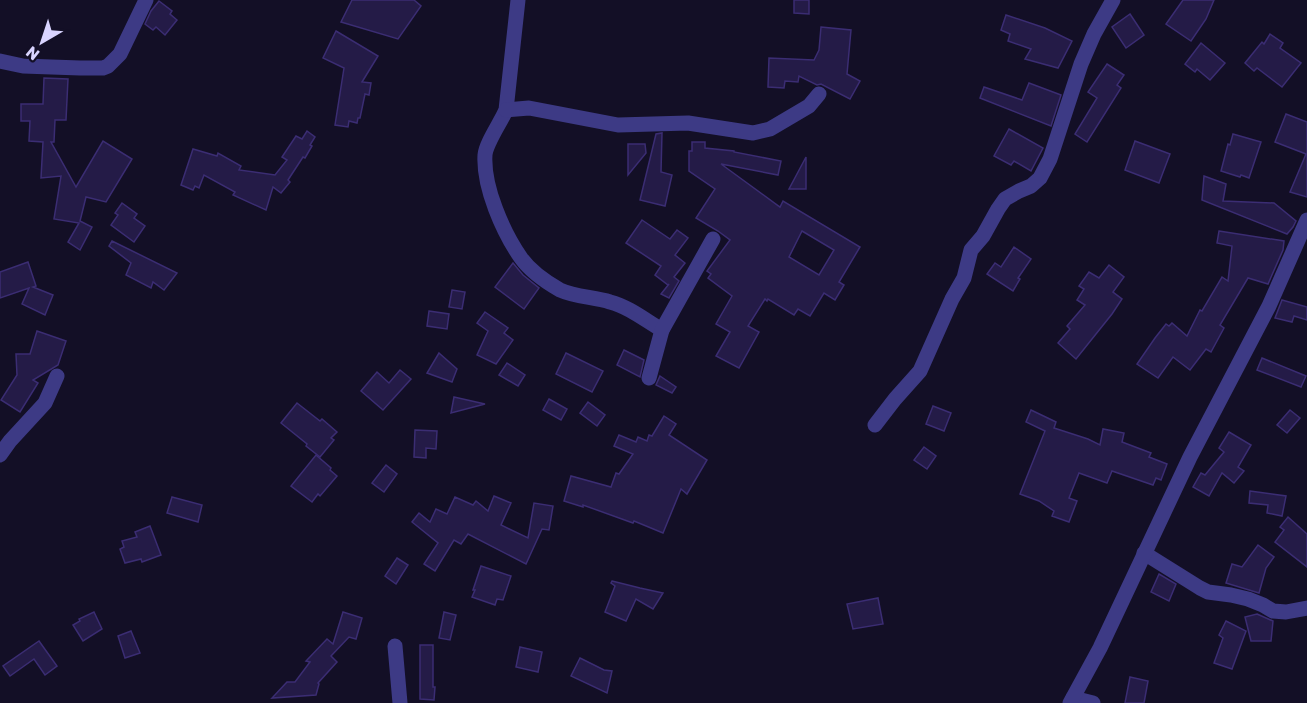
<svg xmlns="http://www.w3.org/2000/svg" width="1307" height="703" font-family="Rubik,sans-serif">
<rect width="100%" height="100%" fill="#130f26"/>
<!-- building -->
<g fill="#241b47" stroke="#3b2d73" stroke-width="1.5" fill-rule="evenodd">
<path d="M352,0H414L421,6L398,39L341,22Z"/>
<path d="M794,0H809V14L794,13Z"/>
<path d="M1183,0H1214L1206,19L1191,41L1166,24Z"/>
<path d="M159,1L172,11L170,14L177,20L165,35L156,27L153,30L145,24L151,11Z"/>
<path d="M1130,14L1144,35L1126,48L1112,27Z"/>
<path d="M1006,15L1045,28L1072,41L1058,68L1025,59L1031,49L1008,41L1010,34L1001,30Z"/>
<path d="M821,27L851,30L847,74L860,81L850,99L821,84L817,85L799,76L798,82L785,81L784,88L768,87L769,58L814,60L819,50Z"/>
<path d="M336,31L378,56L362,82L371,83L369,95L365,94L360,118H358L357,123L349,121L348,127L335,125L344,68L323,58Z"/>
<path d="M1270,34L1283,43L1280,48L1301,63L1282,87L1257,68L1254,71L1245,63L1262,42L1264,44Z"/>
<path d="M1201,43L1225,63L1210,80L1197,69L1195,72L1185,64Z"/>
<path d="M1107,64L1124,75L1117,85L1121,88L1087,142L1075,134L1097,98L1088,92Z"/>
<path d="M44,78L68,79L66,120H55L54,142H51L76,187L103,141L132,159L106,202L86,197L80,221L92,227L80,250L68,242L79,223L54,219L61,176L41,178L43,142L29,141L30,121H21V104H43Z"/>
<path d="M1029,83L1061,95L1051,126L980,98L984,87L1022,100Z"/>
<path d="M1286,114L1307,122V197L1290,192L1306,154L1275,142Z"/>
<path d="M1009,129L1043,148L1031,171L1014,161L1011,165L994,156Z"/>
<path d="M307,131L315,137L310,145L312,146L305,158L303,157L288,180L290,182L281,193L273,187L266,210L233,195L235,192L204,175L199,188L195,186L193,190L181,185L193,149L217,156L218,153L241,166L239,170L275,175L287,160L282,157L296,136L302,139Z"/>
<path d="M662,133L661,172L672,175L665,206L640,200L656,134Z"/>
<path d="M1233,134L1261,142L1249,178L1241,175L1240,177L1221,171L1228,144L1230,145Z"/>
<path d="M1135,141L1170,154L1159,183L1125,170Z"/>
<path d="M692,142H705V148L734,151V152L781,161L778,175L721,164L780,207L783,201L860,247L839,282L844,285L835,300L824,293L810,316L798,309L794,315L768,299L767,301L765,299L748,326L759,332L739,368L716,356L730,332L716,324L732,296L708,278L711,274L707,271L730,240L718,231L696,218L715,189L689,171V151H692ZM802,231L834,250L819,275L789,257Z"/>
<path d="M628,144H645L646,153L628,175Z"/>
<path d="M806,157V189H789Z"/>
<path d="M1204,176L1226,184L1223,201L1274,203L1296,221L1293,227L1287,234L1202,200Z"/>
<path d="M122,203L137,214L134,218L145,226L134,242L111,225L118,215L115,213Z"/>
<path d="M642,220L670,239L677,230L688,238L675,255L685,263L674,277L679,281L669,298L661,294L669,284L668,285L655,275L661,266L626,243Z"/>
<path d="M1219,231L1284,241L1283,250L1268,284L1248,278L1220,325L1224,328L1211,352L1206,349L1190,370L1173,357L1158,378L1137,364L1155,338L1166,324L1169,326L1172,323L1187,336L1200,310L1202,311L1222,277L1228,281L1232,246L1217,243Z"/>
<path d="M112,241L177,273L164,290L153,282L151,288L126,275L131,263L109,246Z"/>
<path d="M1014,247L1031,259L1018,278L1020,279L1013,291L987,274L995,263L1001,267Z"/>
<path d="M28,262L36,286L33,287L53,295L45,315L22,304L29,288L0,298V272Z"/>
<path d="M513,263L523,275L539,288L524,309L495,287Z"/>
<path d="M1109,265L1124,277L1113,292L1122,299L1112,314L1076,359L1058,343L1070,329L1067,326L1085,305L1077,300L1084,289L1079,286L1089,272L1099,278Z"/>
<path d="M452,290L465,292L462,309L449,307Z"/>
<path d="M1282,300L1307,307V320L1294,316L1292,322L1275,318Z"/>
<path d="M429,311L449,314L447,329L427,326Z"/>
<path d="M485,312L508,328L504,333L513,340L496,364L477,355L488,331L477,323Z"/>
<path d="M37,331L66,341L58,365L33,380L38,383L20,412L1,400L17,375L16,354H30Z"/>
<path d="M624,350L644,360L640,377L617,365Z"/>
<path d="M439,353L457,369L452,382L427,373Z"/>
<path d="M566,353L603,371L592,392L556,374Z"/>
<path d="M1262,358L1306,376L1301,387L1257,370Z"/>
<path d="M507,363L525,375L518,386L499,375Z"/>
<path d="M400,370L411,379L383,410L361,391L377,372L389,383Z"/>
<path d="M660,376L676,387L672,393L656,385Z"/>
<path d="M454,397L485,404L451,413Z"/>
<path d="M549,399L567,409L561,420L543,410Z"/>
<path d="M588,402L605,415L597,426L580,413Z"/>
<path d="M297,403L320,421L322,419L337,432L331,438L334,440L320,457L306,446L307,444L281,423Z"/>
<path d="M933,406L951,413L944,431L926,424Z"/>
<path d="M1031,410L1056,422L1054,428L1088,439L1100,445L1103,429L1124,433L1122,442L1151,453L1149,457L1167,464L1161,480L1156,478L1153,485L1112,471L1107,483L1079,473L1069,498L1077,501L1069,522L1052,516L1054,511L1039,501L1020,494L1045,431L1026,422Z"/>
<path d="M1290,410L1300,418L1287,433L1277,425Z"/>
<path d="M664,416L676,424L669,435L707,460L687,494L681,489L663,533L634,521L633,523L583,505V507L564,501L571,476L611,487L616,473L619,474L633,454L614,446L619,435L636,442L638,437L647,441L649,435L652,436Z"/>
<path d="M415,430L437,431L436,449L426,448V458L414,457Z"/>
<path d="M1229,432L1251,445L1238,467L1244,471L1234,483L1222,473L1209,496L1193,487L1201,473L1205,475L1224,452L1219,448Z"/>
<path d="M924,447L936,456L927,469L914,460Z"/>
<path d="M316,455L331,468L330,470L337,476L320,496L318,494L312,502L291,486Z"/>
<path d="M386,465L397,474L384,492L372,483Z"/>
<path d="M1250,491L1286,496L1282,516L1267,513L1268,505L1249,503Z"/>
<path d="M494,496L511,503L501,525L528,538L534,503L553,506L549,530L542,529L526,564L468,534L461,544L454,540L435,571L424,564L438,543L412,522L419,513L430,522L436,509L447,514L455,497L473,505L476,501L488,511Z"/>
<path d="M172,497L202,505L198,522L167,513Z"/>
<path d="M1288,517L1307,534V567L1275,542L1284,530L1280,527Z"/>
<path d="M150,526L161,555L142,562L141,559L125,563L120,549L124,547L122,541L137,537L135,532Z"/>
<path d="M1258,545L1274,557L1266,568L1259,593L1226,583L1232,564L1242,567Z"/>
<path d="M397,558L408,565L396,584L385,576Z"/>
<path d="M481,566L511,576L503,600L497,599L495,605L472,597L475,590H473Z"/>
<path d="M1159,574L1176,584L1169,601L1151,592Z"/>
<path d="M612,581L640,588L663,593L653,609L636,599L626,621L605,612L615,586L611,583Z"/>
<path d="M878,598L883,624L853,629L847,604Z"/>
<path d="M94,612L102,629L83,641L73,625L80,621L79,619Z"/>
<path d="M343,612L362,618L356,639L349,637L331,656L337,662L318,683L319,684L316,695L272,698L287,682H295L310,662L306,661L327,639L333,644Z"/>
<path d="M444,612L456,615L450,640L439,638Z"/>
<path d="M1257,614L1273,621L1271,641H1251L1245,617Z"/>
<path d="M1226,621L1246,631L1232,669L1214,663L1223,638L1219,635Z"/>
<path d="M131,631L140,653L125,658L118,636Z"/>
<path d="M39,641L57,666L45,675L34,659L10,676L3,666Z"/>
<path d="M420,645H433V687H435L434,700L420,699Z"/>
<path d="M520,647L542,652L538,672L516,667Z"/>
<path d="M580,658L604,670L612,671L607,693L571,676Z"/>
<path d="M1130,677L1148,681L1144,703H1125Z"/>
</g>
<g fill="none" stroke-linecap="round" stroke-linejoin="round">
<!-- minor -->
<g stroke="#3d3a85" stroke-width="15">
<path d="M518,0L506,110C501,122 486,143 485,155C483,187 503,232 521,258C531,272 546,282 560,290C575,297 594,297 610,302C629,307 645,320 662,330"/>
<path d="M0,61L23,66L80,68H103L108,66L120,54L146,0"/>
<path d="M506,110L529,108L618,125L688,123L753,133L770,129L809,106L819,94"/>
<path d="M649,378L662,330L713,239"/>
<path d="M875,425L895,399L920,371L952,299L964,278L971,250L983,236L998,209L1005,199L1019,191L1031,186L1040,178L1050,159L1081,64L1094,34L1113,0"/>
<path d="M0,455L10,441L45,403L57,376"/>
<path d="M1144,553L1200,588L1208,592L1231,595L1248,599L1263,605L1273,611L1286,612L1307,608"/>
<path d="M395,646L400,703"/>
<path d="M1073,698L1093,703"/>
<path d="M1070,703L1100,648L1190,457L1269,306L1307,220"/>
</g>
</g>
<!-- north arrow -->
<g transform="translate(42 42) rotate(219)" stroke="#130f26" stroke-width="4.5" paint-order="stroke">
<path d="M0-4.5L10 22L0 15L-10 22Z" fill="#d9d4ff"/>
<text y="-9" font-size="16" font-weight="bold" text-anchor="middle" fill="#d9d4ff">N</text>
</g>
</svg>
